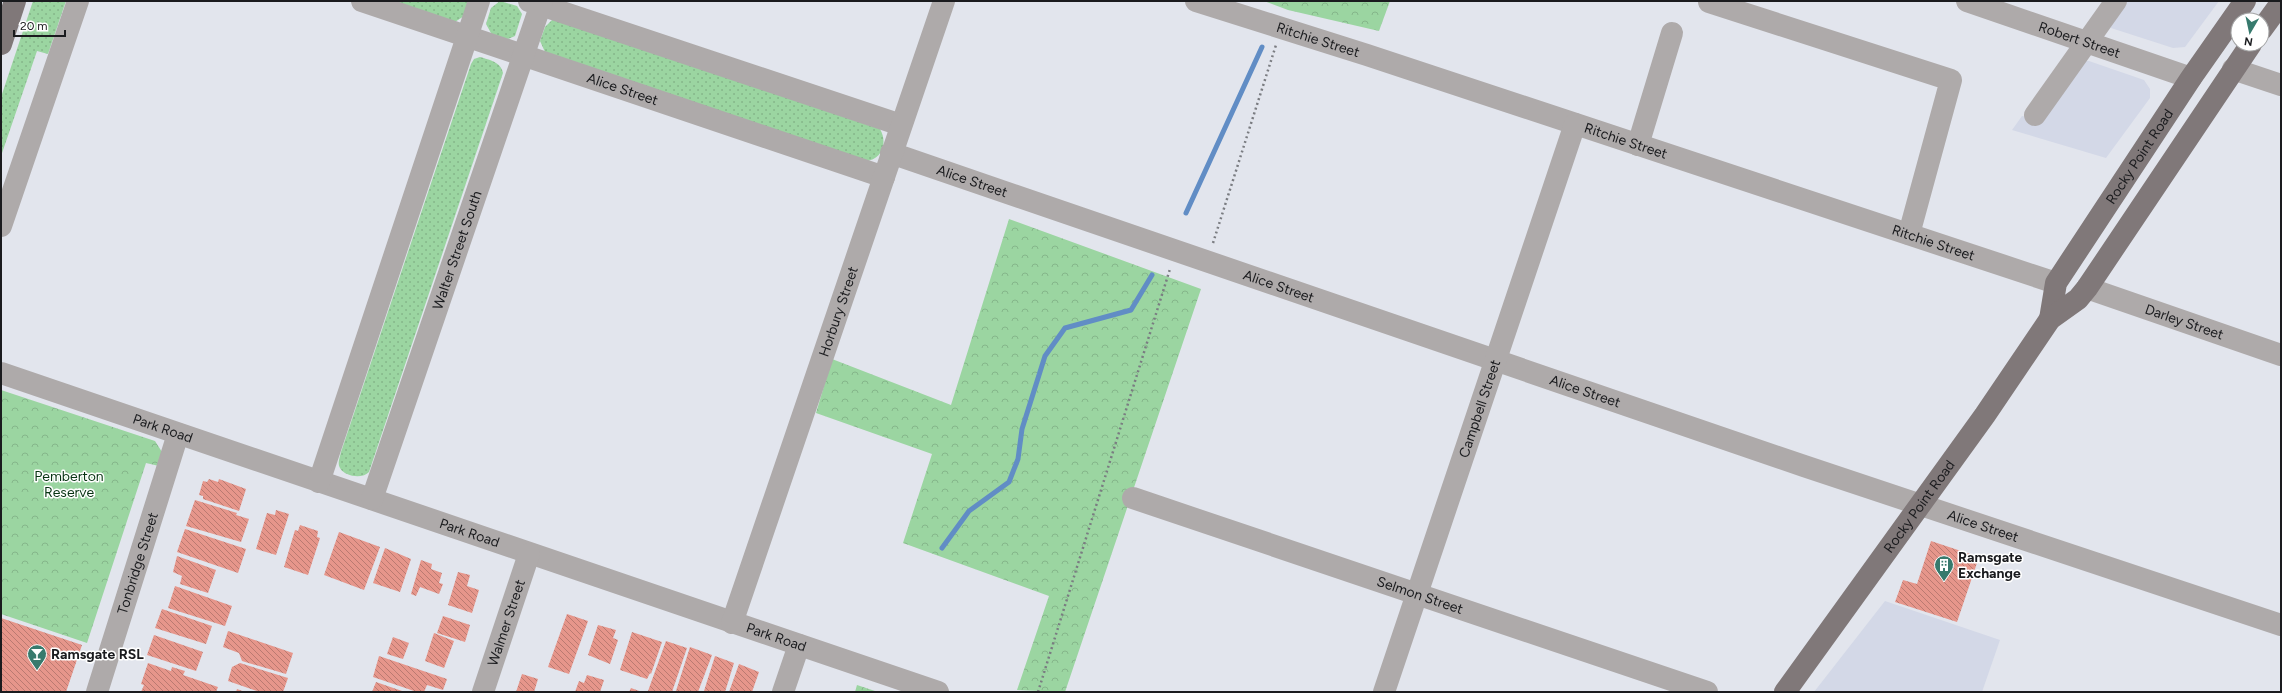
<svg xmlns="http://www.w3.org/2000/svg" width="2282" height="693" font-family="Figtree,sans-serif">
<defs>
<pattern id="grass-dots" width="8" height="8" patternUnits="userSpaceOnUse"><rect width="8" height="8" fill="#9bd5a1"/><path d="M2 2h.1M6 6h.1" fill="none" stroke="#85b68a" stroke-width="1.8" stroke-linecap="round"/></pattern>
<pattern id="park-crowns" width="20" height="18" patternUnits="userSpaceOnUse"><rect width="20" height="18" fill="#9bd5a1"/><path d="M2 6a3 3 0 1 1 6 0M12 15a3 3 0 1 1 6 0" fill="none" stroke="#85b68a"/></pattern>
<pattern id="building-back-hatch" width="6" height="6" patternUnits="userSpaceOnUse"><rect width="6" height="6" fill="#e6968b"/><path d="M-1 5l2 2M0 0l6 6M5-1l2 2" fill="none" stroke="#ba7a71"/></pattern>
</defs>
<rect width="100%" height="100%" fill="#e2e5ed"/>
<!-- built -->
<g fill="#d3d8e7">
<path d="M2125,1H2219L2185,47L2173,48L2111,28L2109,23Z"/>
<path d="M2081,61H2089L2144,80L2150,89V98L2106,158L2012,130L2022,116L2037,119Z"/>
<path d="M1885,601L2000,640L1982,692H1814Z"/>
</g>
<!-- grass -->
<g fill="url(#grass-dots)">
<path d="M33,1H66L48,54L37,51L1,156V97Z"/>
<path d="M386,1H468L464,16L455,22Z"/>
<path d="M500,1L517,6L522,14L515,36L508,39L492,35L486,24L491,8Z"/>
<path d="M553,19L880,129C888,143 882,160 865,161L545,52L540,41L545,27Z"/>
<path d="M480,57C490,60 501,62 503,73L369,472C363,479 345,477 340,468C337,463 340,457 341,452L471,64L474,59Z"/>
</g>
<!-- park -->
<g fill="url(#park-crowns)">
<path d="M1264,1H1390L1379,31L1288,10Z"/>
<path d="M1009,219L1201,289L1065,692L1017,690L1049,596L903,543L932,454L816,413L832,359L951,405Z"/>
<path d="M1,390L155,441L162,452L159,466L146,463L87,643L1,614Z"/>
<path d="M857,685L878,692H855Z"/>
</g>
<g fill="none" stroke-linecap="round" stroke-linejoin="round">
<!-- stream -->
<g stroke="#618dc5" stroke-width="5">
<path d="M1186,213L1262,47"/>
<path d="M942,548L969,511L1009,482L1018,459L1022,429L1045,356L1065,328L1131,310L1152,275"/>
</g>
</g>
<!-- building -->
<g fill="url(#building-back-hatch)">
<path d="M209,479L218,482L219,479L246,489L239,511L203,499V496L199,495L203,481L207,482Z"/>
<path d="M195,500L237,513L236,515L249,519L241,542L186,526Z"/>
<path d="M276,510L289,514L276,555L256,549L267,513L275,515Z"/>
<path d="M300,525L318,531L317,537L320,538L308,575L284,567L295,530L298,531Z"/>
<path d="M185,529L246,549L238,573L177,552Z"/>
<path d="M339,532L380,547L364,590L324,575Z"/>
<path d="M1931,541L1979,557L1957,622L1895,602L1903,580L1917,584Z"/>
<path d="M385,548L411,559L400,592L373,583Z"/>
<path d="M177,556L216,570L208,593L180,584L182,576L173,572Z"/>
<path d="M421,560L432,564L431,569L442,573L439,583L443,584L439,594L420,587L416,596L411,594Z"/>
<path d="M458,572L470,575L467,586L479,590L472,613L448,605Z"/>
<path d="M175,586L232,606L225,626L168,608Z"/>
<path d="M162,609L212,626L206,644L155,628Z"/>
<path d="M567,614L588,621L569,674L548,667Z"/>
<path d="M443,616L470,625L465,642L437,633Z"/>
<path d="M1,618L82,645L66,692H1Z"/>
<path d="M598,625L616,630L613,638L618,640L610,664L588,655Z"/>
<path d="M228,631L293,653L286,674L242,661L239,653L223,647Z"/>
<path d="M632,632L662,642L651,674L650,673L647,679L620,670Z"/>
<path d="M434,633L454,641L444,668L425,661Z"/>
<path d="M154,635L203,652L196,671L147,655Z"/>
<path d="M393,637L409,643L403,659L387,654Z"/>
<path d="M666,641L687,648L672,692L648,691Z"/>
<path d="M690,647L712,655L698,692H678L676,691Z"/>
<path d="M379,656L447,679L443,690L427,685L424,692H417L373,677Z"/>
<path d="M715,656L734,663L725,692L704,691Z"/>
<path d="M148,663L171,671L172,667L185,671L183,675L218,687L216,692H141L144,685L141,684Z"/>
<path d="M240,663L288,678L283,692H260L228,681L232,667Z"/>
<path d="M739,664L759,672L752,692H729Z"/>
<path d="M522,674L538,679L534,692H516Z"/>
<path d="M587,675L604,680L600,692H575L579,681L584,683Z"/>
<path d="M376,682L405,692H372Z"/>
<path d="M631,688L642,692H629Z"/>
<path d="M237,689L245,692H236Z"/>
</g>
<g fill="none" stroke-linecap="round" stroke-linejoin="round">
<!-- path -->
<g stroke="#7a7c81" stroke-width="2.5" stroke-dasharray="2 3" stroke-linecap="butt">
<path d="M1213,243L1276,45"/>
<path d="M1038,692L1170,269"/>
</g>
<!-- minor -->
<g stroke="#aeaaaa" stroke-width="22">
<path id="s1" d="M362,1L884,177"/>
<path d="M529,1L901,125"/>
<path id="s2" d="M1196,1L1367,55L2056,283"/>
<path id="s3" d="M1967,1L2191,78"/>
<path d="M1709,2L1951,80L1909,234"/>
<path d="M2233,69L2281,85"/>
<path d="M2035,115L2116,1"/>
<path d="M1638,145L1672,33"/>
<path id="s4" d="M891,153L1804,466L2281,625"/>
<path d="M1,226L78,1"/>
<path id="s5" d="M2087,288L2281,355"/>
<path id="s6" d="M1,373L938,692"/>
<path d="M319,482L479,1"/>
<path id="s7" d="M1133,498L1707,692"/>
<path id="s8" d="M372,499L542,1"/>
<path id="s9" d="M732,623L944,1"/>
<path id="s10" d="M97,692L178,434"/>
<path id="s11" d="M483,692L529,554"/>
<path d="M783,692L799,645"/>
<path id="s12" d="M1384,692L1575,124"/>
</g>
<!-- major -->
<g stroke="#807879" stroke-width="22">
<path d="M2262,29L2281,3"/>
<path d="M1,44L15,1"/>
<path id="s13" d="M2050,319L2056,283L2191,78L2245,1"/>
<path id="s14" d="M1785,692L1985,415L2050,319L2078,299L2087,288L2251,44"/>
</g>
</g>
<!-- icons -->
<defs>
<g id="building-pin" transform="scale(1)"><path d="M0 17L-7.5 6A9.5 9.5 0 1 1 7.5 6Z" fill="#377a6d" stroke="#fff"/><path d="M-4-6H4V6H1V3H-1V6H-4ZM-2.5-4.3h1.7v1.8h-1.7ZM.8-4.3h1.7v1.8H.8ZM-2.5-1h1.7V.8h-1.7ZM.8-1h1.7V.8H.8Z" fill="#fff"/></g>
<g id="bar-pin" transform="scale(1)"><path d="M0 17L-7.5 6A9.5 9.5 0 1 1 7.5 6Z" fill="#377a6d" stroke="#fff"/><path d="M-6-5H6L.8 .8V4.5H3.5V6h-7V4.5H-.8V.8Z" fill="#fff"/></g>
</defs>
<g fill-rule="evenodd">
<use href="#building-pin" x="1944" y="565"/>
<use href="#bar-pin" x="37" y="654"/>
</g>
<g text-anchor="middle" stroke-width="3" stroke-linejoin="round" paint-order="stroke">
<!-- street labels -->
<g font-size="14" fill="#1a1b1e" stroke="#fff">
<text dy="5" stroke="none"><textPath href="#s3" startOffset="119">Robert Street</textPath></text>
<text dy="5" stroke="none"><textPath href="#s2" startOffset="128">Ritchie Street</textPath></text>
<text dy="5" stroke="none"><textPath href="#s1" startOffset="275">Alice Street</textPath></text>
<text dy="5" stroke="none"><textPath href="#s2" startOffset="452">Ritchie Street</textPath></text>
<text dy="5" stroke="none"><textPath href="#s13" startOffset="188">Rocky Point Road</textPath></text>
<text dy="5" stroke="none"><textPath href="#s4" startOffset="86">Alice Street</textPath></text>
<text dy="5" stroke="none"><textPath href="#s2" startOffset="776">Ritchie Street</textPath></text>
<text dy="5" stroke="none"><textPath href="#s8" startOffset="263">Walter Street South</textPath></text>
<text dy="5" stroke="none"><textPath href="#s4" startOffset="410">Alice Street</textPath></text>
<text dy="5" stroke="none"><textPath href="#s9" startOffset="329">Horbury Street</textPath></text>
<text dy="5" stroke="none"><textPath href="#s5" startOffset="103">Darley Street</textPath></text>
<text dy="5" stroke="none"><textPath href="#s4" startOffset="734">Alice Street</textPath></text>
<text dy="5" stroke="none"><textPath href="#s12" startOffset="299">Campbell Street</textPath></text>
<text dy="5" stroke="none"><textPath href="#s6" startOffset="171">Park Road</textPath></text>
<text dy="5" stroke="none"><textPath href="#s14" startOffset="229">Rocky Point Road</textPath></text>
<text dy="5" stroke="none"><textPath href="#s4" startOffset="1154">Alice Street</textPath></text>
<text dy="5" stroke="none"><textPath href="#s6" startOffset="495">Park Road</textPath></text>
<text dy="5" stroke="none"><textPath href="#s10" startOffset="135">Tonbridge Street</textPath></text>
<text dy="5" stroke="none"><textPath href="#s7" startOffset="303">Selmon Street</textPath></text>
<text dy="5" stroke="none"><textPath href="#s11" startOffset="73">Walmer Street</textPath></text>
<text dy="5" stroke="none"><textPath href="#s6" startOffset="819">Park Road</textPath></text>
</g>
<!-- park labels -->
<g font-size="14" fill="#073412" stroke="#fff">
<text x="69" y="481">Pemberton<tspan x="69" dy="16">Reserve</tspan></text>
</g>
<!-- poi labels -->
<g font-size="14" font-weight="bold" fill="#1a1b1e" stroke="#fff" text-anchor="start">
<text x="1958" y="562">Ramsgate<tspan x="1958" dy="16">Exchange</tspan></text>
<text x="51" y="659">Ramsgate RSL</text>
</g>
</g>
<!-- border -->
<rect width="2282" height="693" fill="none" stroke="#1a1b1e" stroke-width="4"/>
<!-- north arrow -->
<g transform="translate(2250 32) rotate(189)"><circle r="19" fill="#ffffff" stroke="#a3a4a5"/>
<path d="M0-3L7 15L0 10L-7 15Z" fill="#377a6d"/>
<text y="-6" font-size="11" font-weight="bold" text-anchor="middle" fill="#1a1b1e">N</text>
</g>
<!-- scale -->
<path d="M14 30v6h51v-6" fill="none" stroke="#1a1b1e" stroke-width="2"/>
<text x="20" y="30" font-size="12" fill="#1a1b1e" stroke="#ffffff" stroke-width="3" paint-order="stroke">20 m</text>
</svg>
